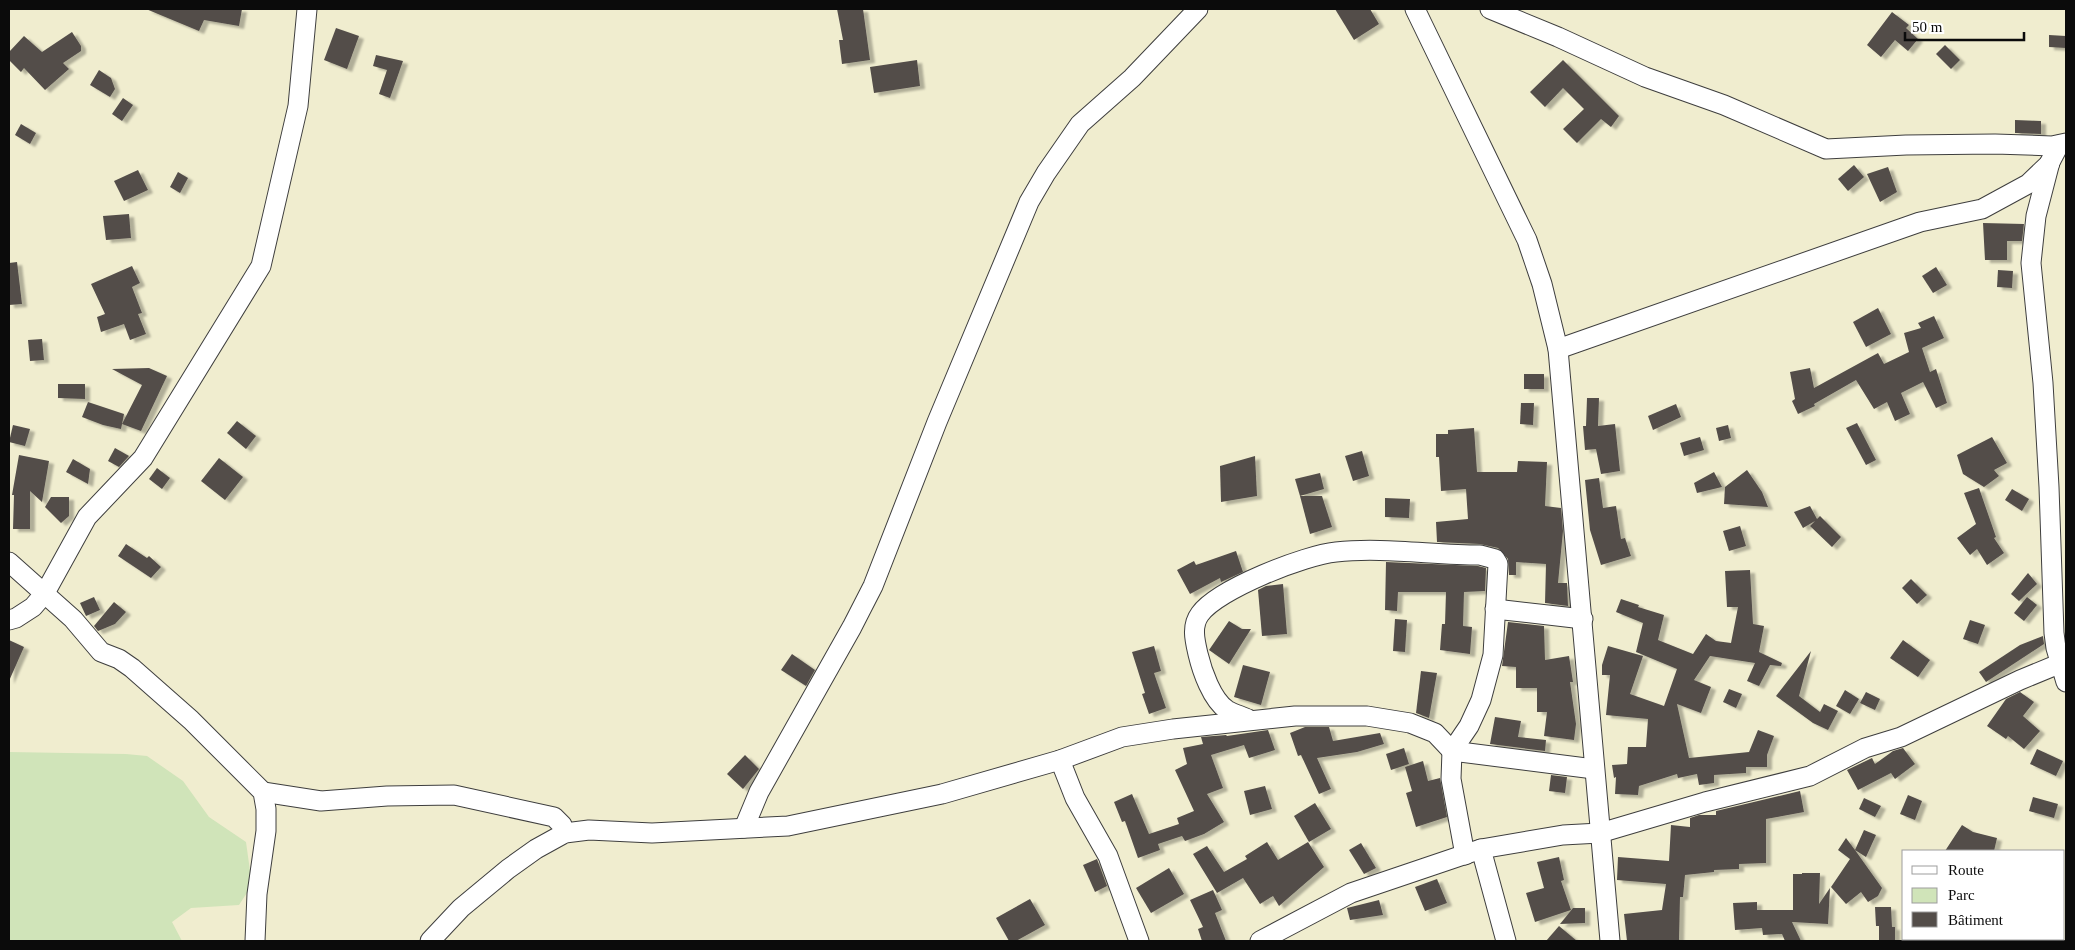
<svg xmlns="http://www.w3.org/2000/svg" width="2075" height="950" font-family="'Times New Roman',serif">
<defs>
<filter id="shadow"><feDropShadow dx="5" dy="3" stdDeviation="1" flood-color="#0004"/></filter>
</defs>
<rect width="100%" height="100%" fill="#fdf9ec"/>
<!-- farmland -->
<path fill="#f0edcf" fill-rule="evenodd" d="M9,9H2066V941H9ZM1904,851H2064V939H1904Z"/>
<!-- green -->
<path fill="#d0e4b9" d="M9,752L126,754L147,756L183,781L209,817L246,842L252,885L239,905L191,908L172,922L182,941H9Z"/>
<!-- building -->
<g fill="#534d49" filter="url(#shadow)">
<path d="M146,9H242L239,26L204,20L199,31Z"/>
<path d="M837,9H863L870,60L842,64L839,40H843Z"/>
<path d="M1335,9H1370L1379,24L1354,40Z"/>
<path d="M1892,12L1909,25L1906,28L1918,39L1908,51L1895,40L1881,57L1867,45Z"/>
<path d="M336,28L359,36L347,69L324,60Z"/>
<path d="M72,32L81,46V51L63,63L69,69L45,90L24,68L21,72L9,60V52L24,36L42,52Z"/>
<path d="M2049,35L2066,36V48L2049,47Z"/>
<path d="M1945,45L1960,60L1951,69L1936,54Z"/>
<path d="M376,55L403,61L390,98L379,94L387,70L373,66Z"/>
<path d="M917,60L920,86L874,93L870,67Z"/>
<path d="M1563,60L1619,116L1611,127L1601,119L1577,143L1563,129L1584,109L1563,88L1545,107L1530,92Z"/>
<path d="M99,70L111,78L115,89L110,97L90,85Z"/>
<path d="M123,98L133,105L122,121L112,114Z"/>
<path d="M2015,120L2041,121V134L2015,133Z"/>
<path d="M21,124L36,133L30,144L15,135Z"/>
<path d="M1854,165L1864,177L1848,191L1838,179Z"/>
<path d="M1888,167L1897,192L1880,202L1867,174Z"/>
<path d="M138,170L148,190L124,201L114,181Z"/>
<path d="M178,172L188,178L180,193L170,187Z"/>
<path d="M129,214L131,238L106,240L103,216Z"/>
<path d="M1983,223L2024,224L2022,241H2007V260H1985Z"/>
<path d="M17,262L22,304L9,305V263Z"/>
<path d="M132,266L140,283L132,287L142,313L138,314L146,334L130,340L124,324L101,332L97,317L105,314L91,284Z"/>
<path d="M1936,267L1947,285L1933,293L1922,276Z"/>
<path d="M1998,270L2013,271L2012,288L1997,287Z"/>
<path d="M1878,308L1891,334L1866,347L1853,322Z"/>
<path d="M1934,316L1944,338L1922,348L1930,372L1936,369L1947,403L1936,408L1923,382L1901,393L1910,414L1895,421L1887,402L1874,409L1856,380L1814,404L1815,406L1798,414L1792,401L1795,399L1790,372L1810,368L1814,388L1878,353L1884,364L1909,352L1904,333L1921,328L1918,323Z"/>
<path d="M42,339L44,360L30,361L28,340Z"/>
<path d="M149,368L167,376L141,431L122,424L142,385L112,369Z"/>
<rect x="1524" y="374" width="20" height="15"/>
<path d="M58,384H85V399L58,398Z"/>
<path d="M1587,398H1599L1598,426L1615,424L1620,471L1601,474L1596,449L1585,450L1583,426H1586Z"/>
<path d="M88,402L124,414L121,429L103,425L82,417Z"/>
<path d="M1521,403H1534L1533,425L1520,424Z"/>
<path d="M1676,404L1681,417L1653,430L1648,416Z"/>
<path d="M237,421L256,436L246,449L227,433Z"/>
<path d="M1857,423L1876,460L1866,465L1846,428Z"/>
<path d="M13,425L30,429L25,446L9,442Z"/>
<path d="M1728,425L1731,438L1719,441L1716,428Z"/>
<path d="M1474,428L1477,472H1517L1518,461L1547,462L1545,506L1561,508L1563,531L1558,583H1567L1568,606L1545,603L1546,564L1516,562V575H1509L1508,559L1498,548L1480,544L1437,542L1436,522L1468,519L1466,489L1441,491L1439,457H1436V434H1448V430Z"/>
<path d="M1700,437L1704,450L1684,456L1680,443Z"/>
<path d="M1992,437L2007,463L1994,470L1999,476L1984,487L1963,474L1957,455Z"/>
<path d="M115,448L129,456L119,467L108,461Z"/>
<path d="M1362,451L1369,476L1353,481L1345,456Z"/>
<path d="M19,455L49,461L42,502L30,491V529H13L14,495H12Z"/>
<path d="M1255,456L1257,496L1221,502L1220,466Z"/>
<path d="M219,458L243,477L225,500L201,481Z"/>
<path d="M73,459L90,469L88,484L66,472Z"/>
<path d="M157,468L170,478L162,489L149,479Z"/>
<path d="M1747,470L1762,492L1768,507L1724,504L1725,487Z"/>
<path d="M1714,472L1722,487L1697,493L1694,483Z"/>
<path d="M1320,473L1324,489L1300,496L1295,479Z"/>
<path d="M1599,478L1603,508L1616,506L1621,539L1625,538L1631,556L1601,565L1590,530L1585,480Z"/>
<path d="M1979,488L1996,537L1994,538L2004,553L1987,565L1977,549L1970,555L1957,538L1976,524L1964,493Z"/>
<path d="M2012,489L2029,499L2022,511L2005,500Z"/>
<path d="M1300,496H1322L1332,527L1310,534Z"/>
<path d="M51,497H69V516L61,523L45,507Z"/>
<path d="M1385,498L1410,499L1409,518L1385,517Z"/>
<path d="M1810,506L1817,519L1820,516L1841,537L1832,547L1810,526L1815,521L1803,528L1794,512Z"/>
<path d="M1740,526L1746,546L1729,551L1723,531Z"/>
<path d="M126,544L147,558L149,556L161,567L151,578L118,556Z"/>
<path d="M1236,551L1243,572L1221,582L1220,578L1190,594L1177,570L1194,561L1196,565Z"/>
<path d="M1386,562L1478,566L1486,568L1485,591L1464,592L1463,626L1472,627L1470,654L1440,650L1442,624H1445L1446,592H1398L1397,611L1385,610Z"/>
<path d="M1750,570L1753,624L1764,626L1759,652L1782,663L1781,666L1770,665L1759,686L1747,681L1755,663L1710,656L1694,680L1711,687L1701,713L1677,704L1689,758L1749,752L1758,730L1774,736L1767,755V767H1746V773L1714,775V783L1699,785L1697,774L1678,778L1677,774L1639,786L1638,795L1615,794L1616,777L1614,778L1612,765L1627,764L1628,747H1646L1648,719L1606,715L1610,675H1602V665L1608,646L1643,656L1630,694L1664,706L1677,669L1636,652L1643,623L1616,612L1621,599L1639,605L1638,607L1664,615L1658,640L1693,654L1706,634L1716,641L1731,643L1738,607H1727L1725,571Z"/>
<path d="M2028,573L2037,584L2019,601L2011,594Z"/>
<path d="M1911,579L1927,595L1917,604L1902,588Z"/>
<path d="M1283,584L1287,634L1262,636L1258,590L1266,586Z"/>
<path d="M94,597L100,610L86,616L80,603Z"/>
<path d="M2027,597L2037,605L2024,621L2014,613Z"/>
<path d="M114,602L126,612L115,624L98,631L94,626Z"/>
<path d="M1395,619L1407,620L1405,652L1393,651Z"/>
<path d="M1970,620L1985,625L1978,644L1963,639Z"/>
<path d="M1229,621L1242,629H1251L1229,664L1209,650Z"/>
<path d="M1508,622L1544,626L1545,660L1569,656L1573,682H1570L1576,724L1574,740L1544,736L1547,712H1537V688H1516V667L1502,666Z"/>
<path d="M2043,636L2044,644L1986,682L1979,672L2020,645Z"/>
<path d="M9,640L24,647L9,681Z"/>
<path d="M1903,640L1930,660L1918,677L1890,658Z"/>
<path d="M1154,646L1161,671L1154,673L1166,708L1149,714L1142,694L1145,693L1132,652Z"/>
<path d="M1811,651L1799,696L1820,712L1824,704L1838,711L1828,730L1813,723L1776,696Z"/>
<path d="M792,654L815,670L806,686L781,670Z"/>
<path d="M1243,665L1270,672L1261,705L1234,697Z"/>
<path d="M1421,671L1437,673L1429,718L1416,713Z"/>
<path d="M1729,689L1742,694L1736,708L1723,702Z"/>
<path d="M1845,690L1859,699L1850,714L1836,706Z"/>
<path d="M1866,692L1880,699L1875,710L1860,703Z"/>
<path d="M2020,692L2034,702L2023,716L2040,731L2024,749L2008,736L2006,739L1987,726L2006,699Z"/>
<path d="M1495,717L1521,721L1518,737L1546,740L1545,751L1490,744Z"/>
<path d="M1305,727H1329L1333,741L1380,733L1384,744L1357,752L1317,758L1331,789L1319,794L1301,755L1298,756L1290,733Z"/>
<path d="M1268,730L1275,750L1249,758L1244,745L1211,755L1223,788L1207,794L1224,822L1204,834L1185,841L1182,836L1158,844L1160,850L1138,858L1125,821L1122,822L1114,802L1132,794L1149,834L1179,824L1177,818L1194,811L1175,770L1187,764L1183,748L1203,744L1201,737L1226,735L1227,736Z"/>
<path d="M1404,748L1409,764L1391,770L1386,754Z"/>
<path d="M1903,748L1915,764L1895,779L1891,773L1858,790L1847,770L1872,758L1875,764L1893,751Z"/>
<path d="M2037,749L2063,761L2056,776L2030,764Z"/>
<path d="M745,755L759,769L743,789L727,774Z"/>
<path d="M1423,761L1428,781L1440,778L1447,817L1416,827L1406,793L1412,791L1405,767Z"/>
<path d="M1551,775L1567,777L1565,793L1549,791Z"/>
<path d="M1265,786L1272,809L1250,815L1244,791Z"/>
<path d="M1800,791L1804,812L1766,819V863L1739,864V869L1714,870V872L1685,875L1683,897H1680L1679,941H1627L1624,914L1662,910L1666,884L1617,880L1618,857L1669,861L1671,825L1690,827V818L1699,815H1716V811Z"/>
<path d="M1908,795L1922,801L1915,820L1900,814Z"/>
<path d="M2033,797L2058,804L2054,818L2029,811Z"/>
<path d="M1864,798L1881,806L1875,817L1859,809Z"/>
<path d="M1315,803L1331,829L1309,842L1294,816Z"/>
<path d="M1962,825L1973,832L1997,838L1994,851H1945Z"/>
<path d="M1864,830L1876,835L1866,857L1855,850L1882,888L1878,896L1868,902L1861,892L1846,904L1831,887L1850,859L1838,850L1846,838L1855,850Z"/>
<path d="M1267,842L1278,860L1308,842L1324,867L1279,906L1273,896L1260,904L1243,878L1217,893L1193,854L1207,846L1224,872L1247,859L1245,856Z"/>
<path d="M1361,843L1376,868L1364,874L1349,850Z"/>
<path d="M1559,857L1564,880L1561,881L1571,910L1535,922L1526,893L1544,888L1537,862Z"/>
<path d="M1097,859L1107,886L1095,892L1083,865Z"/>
<path d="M1169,868L1184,894L1151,913L1136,888Z"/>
<path d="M1802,873H1820L1819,904L1830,888L1828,924L1792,922L1801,941H1785L1782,934L1763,935L1762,928L1735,930L1733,903L1757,902V910H1793V874H1802Z"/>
<path d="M1437,879L1447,903L1425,911L1415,887Z"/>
<path d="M1213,890L1222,910L1215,913L1226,941H1202L1198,929L1203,927L1190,900Z"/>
<path d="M1030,899L1045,925L1016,941H1009L996,918Z"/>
<path d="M1379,900L1383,915L1350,920L1347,908Z"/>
<path d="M1875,907H1891L1892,927H1895V941H1879V926H1876Z"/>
<path d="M1573,908H1585V923L1560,924Z"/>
<path d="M1559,926L1577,941H1546Z"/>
</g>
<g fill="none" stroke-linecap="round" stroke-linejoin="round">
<!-- street casing -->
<g stroke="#3e3e3e" stroke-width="21">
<g id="street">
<path d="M1415,9L1527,240L1542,284L1558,349L1610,941"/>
<path d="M1490,9L1558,37L1645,77L1724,105L1826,149L1906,145L1995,144L2052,146L2066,143"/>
<path d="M2059,145L2050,162L2036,216L2031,263L2043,383L2049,487L2054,633L2056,648L2066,682"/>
<path d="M1558,349L1920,222L1982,209L2028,184L2050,163"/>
<path d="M9,562L73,619L101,652L119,659L132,668L191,720L263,792L266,809V831L257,894L255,941"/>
<path d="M1495,609L1583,619"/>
<path d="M9,620L16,618L33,607L45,593L87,517L143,458L261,266L298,106L307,9"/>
<path d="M1248,719C1242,716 1234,714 1227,710C1212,700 1202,671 1198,654C1195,641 1191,626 1200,614C1218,589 1305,555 1336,552C1382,547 1433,555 1480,555L1495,559L1498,564L1493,655L1481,700L1469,726L1452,751L1451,779L1465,855"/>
<path d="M1060,760L1075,798L1108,856L1139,941"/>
<path d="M263,792L321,801L387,796L454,795L554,817L562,825L565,833"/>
<path d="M744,828L759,792L852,627L873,586L937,422L1029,202L1046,173L1080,124L1132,78L1198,9"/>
<path d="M1481,849L1506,941"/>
<path d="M430,941L461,908L508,869L536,849L565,833L589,830L652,833L788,826L942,794L1060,760L1122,737L1173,729L1295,716H1367L1410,723L1435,733L1452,751L1594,769"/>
<path d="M1260,941L1351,893L1481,849L1563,835L1600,833L1705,802L1810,776L1865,748L1901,737L2020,680L2066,661"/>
</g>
</g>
<!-- street -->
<use href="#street" stroke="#fff" stroke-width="19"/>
</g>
<!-- border -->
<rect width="2075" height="950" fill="none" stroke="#0b0b0b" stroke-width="20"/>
<!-- legend -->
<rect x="1902" y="850" width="162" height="90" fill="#ffffff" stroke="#9d9d9d"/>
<rect x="1912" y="866" width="25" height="8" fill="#ffffff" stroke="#9d9d9d"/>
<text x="1948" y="875" font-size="15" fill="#0b0b0b">Route</text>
<rect x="1912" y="888" width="25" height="15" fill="#d0e4b9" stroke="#9d9d9d"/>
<text x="1948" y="900" font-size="15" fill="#0b0b0b">Parc</text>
<rect x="1912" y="912" width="25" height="15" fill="#534d49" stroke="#9d9d9d"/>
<text x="1948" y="925" font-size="15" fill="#0b0b0b">Bâtiment</text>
<!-- scale -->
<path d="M1905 32v8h119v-8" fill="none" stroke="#0b0b0b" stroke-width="2.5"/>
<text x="1912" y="32" font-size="15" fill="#0b0b0b" stroke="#ffffff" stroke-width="4" paint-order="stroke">50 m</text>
</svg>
